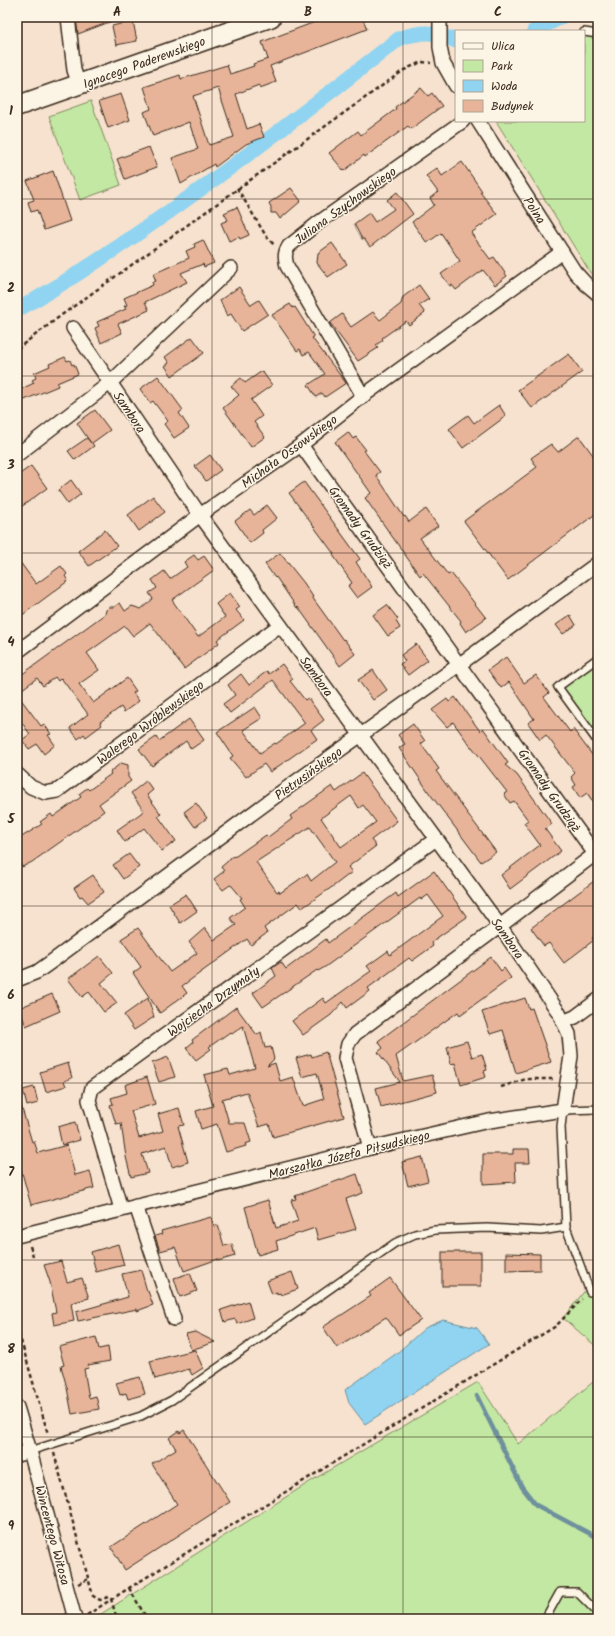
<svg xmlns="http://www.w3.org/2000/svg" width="615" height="1636" font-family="Kalam,sans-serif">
<rect width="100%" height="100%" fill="#f6e2ce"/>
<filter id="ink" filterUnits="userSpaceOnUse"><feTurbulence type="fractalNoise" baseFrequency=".025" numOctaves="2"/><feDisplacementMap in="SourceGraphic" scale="8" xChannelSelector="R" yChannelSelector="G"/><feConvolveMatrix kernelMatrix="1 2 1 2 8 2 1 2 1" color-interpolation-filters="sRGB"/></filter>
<g filter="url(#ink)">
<!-- green -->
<g fill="#c3e8a3" stroke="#7f8960">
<path d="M598,32V285L496,121H584V34Z"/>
<path d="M91,101L121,185L80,200L49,116Z"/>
<path d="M598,654V750L552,686Z"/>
<path d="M598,1278V1348L563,1318L591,1283Z"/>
<path d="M598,1378V1619H93L316,1478L478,1382L518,1444Z"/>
</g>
<!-- water -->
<path fill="#90d4f2" stroke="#6e909d" d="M443,1320L477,1328L489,1344L365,1424L349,1403L345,1390L397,1353L425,1328Z"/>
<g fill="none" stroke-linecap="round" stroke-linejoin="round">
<!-- stream -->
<path stroke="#6e909d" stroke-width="4.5" d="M477,1396L522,1487L536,1505L598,1538"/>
<!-- canal -->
<g stroke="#90d4f2" stroke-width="15">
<path d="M534,31L561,17"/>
<path d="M17,310C71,280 120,246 170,211C248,156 324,97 400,38C425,31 432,31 456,41"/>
</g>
</g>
<!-- building -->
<g fill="#e7b499" stroke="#3b2a1e" fill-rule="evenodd">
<path d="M76,17H120V18L78,34Z"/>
<path d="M328,17H362L367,29L270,66L276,82L260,88L259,85L236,94L247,129L259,124L264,137L246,144L215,167L214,164L181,184L172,158L198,149L189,122L153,136L144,112L151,109L144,87L180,75L181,79L227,65L230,74L254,66L253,64L268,59L262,42ZM218,88L234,137L209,145L193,96Z"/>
<path d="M133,21L137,41L116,45L112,26Z"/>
<path d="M421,88L428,96L432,93L442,106L411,129L408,126L365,157L364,155L344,171L329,153L358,131L361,135L396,109L395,107Z"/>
<path d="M121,94L130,120L108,128L99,101Z"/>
<path d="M149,147L157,167L125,179L117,159Z"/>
<path d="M462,162L482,191L480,192L497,214L471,233L490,259L494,257L507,276L495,285L483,270L456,290L452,285L450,286L441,274L460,261L441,233L427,243L412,222L434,205L430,198L438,192L426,176L437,168L442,176Z"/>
<path d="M53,171L70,221L44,230L37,210L31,212L28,202L34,200L27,181Z"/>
<path d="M291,188L301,201L280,219L276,213H271V207L269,203Z"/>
<path d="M397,192L413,214L370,247L364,239H362L354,224L369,213L375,222L394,209L387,200Z"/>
<path d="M237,207L249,235L240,239L239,237L229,241L221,223L228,220L224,213Z"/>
<path d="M203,240L214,263L204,267L203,264L181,273L187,282L145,302L149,310L118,324L122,333L101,343L95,328L99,326L97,322L126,309L124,306L127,305L124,298L153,285L152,282L156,281L153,274L189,258L186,251L195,247L194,244Z"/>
<path d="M332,243L347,264L328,277L317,263L318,253Z"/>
<path d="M419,285L429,299L419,305L425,313L409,325L406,321L382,338L383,340L376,345L378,348L358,361L330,323L342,314L351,327L373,312L380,320L401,304L403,297Z"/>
<path d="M239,287L251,305L259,300L268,314L242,331L231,314L227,316L220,300Z"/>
<path d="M290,304L293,308L295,307L314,337L312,338L346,383L325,397L322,393L316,397L308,385L325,374L309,352L303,355L300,349L297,351L272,315Z"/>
<path d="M192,337L204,353L172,376L165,366L169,363L165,357Z"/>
<path d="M569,354L582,372L532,408L518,390Z"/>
<path d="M65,357L67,361L70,360L72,365L74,364L78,374L57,383L58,386L17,403V391L34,383L32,380L36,378L34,373L50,366L49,364Z"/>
<path d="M262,371L272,385L251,400L262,416L254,422L265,437L251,447L223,408L239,395L231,386L241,378L245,383Z"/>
<path d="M158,376L183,410L179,413L189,428L174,438L164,424L168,421L153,401L150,403L140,389Z"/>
<path d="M499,405L506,416L463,448L449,429L468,415L474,423Z"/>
<path d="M95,410L110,430L92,443L94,446L75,460L68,451L87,438L91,443L77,423Z"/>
<path d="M348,432L353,439L356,437L366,450L364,451L380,472L376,475L404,517L405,516L409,522L426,509L438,526L420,538L448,575L451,573L486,618L466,632L460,623L461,621L423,573L420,576L365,498L371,493L335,442Z"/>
<path d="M579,436L598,462V512L508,580L464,521L537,467L531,458L551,444L558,452Z"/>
<path d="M210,455L221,470L206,481L195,466Z"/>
<path d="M31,466L47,488L17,510V476Z"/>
<path d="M71,480L81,494L68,504L58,490Z"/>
<path d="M304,482L360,559L356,562L372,587L357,598L348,586L352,583L333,555L334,554L289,493Z"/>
<path d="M153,496L165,512L139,531L128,515Z"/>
<path d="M267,505L277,518L262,530L263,533L250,543L235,521L250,510L254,515Z"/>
<path d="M105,530L117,546L89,566L78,551Z"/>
<path d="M280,553L304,583L313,597H312L343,640L344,639L355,654L340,666L298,607L297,608L276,577L275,578L265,564Z"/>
<path d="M194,555L198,560L204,556L214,570L172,600L198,637L225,617L216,604L230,593L240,607L236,610L244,620L217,640L219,643L184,669L150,623L133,636L125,626L87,653L99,670L79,684L93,703L127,678L136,691L133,693L139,701L124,712L121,707L100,722L102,725L86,737L84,734L78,739L70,728L88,714L61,678L58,681L55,677L43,686L37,678L17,693V678L105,614L106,610L109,607H114L120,603L125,611L132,606L141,609L153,599L149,593L157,588L152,580L164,571L170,579L187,567L184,562Z"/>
<path d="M17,558L36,584L61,566L67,574L65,576L68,581L17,619Z"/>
<path d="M387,605L398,619L396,621L400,628L388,636L373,615Z"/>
<path d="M570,615L576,625L563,634L556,625Z"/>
<path d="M416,644L428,660L408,675L400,664L405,661L401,655Z"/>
<path d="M506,657L524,683L536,675L549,693L544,697L570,732L573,729L593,756L598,753V809L587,793L580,798L573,787L576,785L571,777L575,773L546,735L540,740L528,723L534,719L509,682L501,688L488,670Z"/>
<path d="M282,664L293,679L290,681L305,700L308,698L324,720L311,730L317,739L270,772L264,764L246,777L230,758L233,756L217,732L255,707L262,718L243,730L260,753L275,743L276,744L305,723L273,680L230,713L223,704L235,695L228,685L241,674L249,685L267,671L269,674Z"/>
<path d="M373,670L387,690L373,700L358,680Z"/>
<path d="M17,694L41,726L44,724L51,734L48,735L55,745L44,754L37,744L29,749L22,740L30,734L17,716Z"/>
<path d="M455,697L480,731L483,728L508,763L505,765L517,775L552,824L545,829L561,851L510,889L501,875L540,845L524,823L528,820L514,801L510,803L504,794L507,792L472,747H471L453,722L447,727L432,710L447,699L449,702Z"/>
<path d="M189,719L204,740L191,749L186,741L152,766L139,749L156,737L159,741Z"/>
<path d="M413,724L425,741L421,744L439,769L436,771L496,852L481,862L430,794L399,748L405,744L398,735Z"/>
<path d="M121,763L128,765V777L131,781L99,804L104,811L32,862L22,867L17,858V840L42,824L40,822L51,814L53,817L81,797L79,794L87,788L89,790L111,774L110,772Z"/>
<path d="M362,773L397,821L371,840L376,846L348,867L352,872L335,885L302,908L298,903L264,928L267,933L251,945L247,939L182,986L187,993L160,1013L133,973L141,967L121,939L138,928L170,972L197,953L189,942L205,928L214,940L236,925L230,918L245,907L240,899L242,898L232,886L230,885L223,890L214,879L224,871L221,867L228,861L231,857L236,856L266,835L268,837L292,819L290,816L332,786L336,792ZM351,796L359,808L363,805L376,822L341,847L321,818ZM310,827L335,862L311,881L307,874L280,893L279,891L277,892L256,862Z"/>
<path d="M146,781L153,790L147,795L161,814L158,816L176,841L162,851L144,828L125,842L117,830L144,811L131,793Z"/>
<path d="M196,803L207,818L195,827L184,812Z"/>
<path d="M129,854L139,867L123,879L113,865Z"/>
<path d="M434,871L467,917L431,942L433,946L412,961L409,958L368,988L370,991L347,1008L343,1002L331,1015L303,1035L292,1021L323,998L326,1003L371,971L367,966L388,951L390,955L443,916L428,895L421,900L420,898L325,967L318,971L317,970L263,1007L253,993L276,976L272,968L281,962L286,969L326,939L328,943L396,893L398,897Z"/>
<path d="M93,875L104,892L88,903L82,896L80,897L74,888Z"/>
<path d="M598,878V933L592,938L594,940L564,963L549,943L544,946L531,928Z"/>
<path d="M186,894L197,911L180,923L169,905Z"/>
<path d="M99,956L113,973L101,983L117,1003L104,1012L89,992L82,997L68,979Z"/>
<path d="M491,957L501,971L504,968L511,978L460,1015L458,1012L396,1056L403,1081L432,1075L437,1092L381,1107L376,1088L400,1082L378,1052L383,1048L378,1041Z"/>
<path d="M52,994L60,1011L26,1026L19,1008Z"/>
<path d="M148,998L154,1017L134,1030L124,1015Z"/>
<path d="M525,998L529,1009L532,1008L551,1062L516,1073L503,1030L490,1034L482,1012Z"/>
<path d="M236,1007L257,1035L261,1032L265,1048L271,1047L274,1059L267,1066L275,1063L280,1081L293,1077L303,1106L324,1099L317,1073L302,1077L296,1058L311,1054L312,1057L326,1052L344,1117L273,1137L269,1124L259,1127L247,1092L222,1099L229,1123H245L251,1142L245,1144L246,1146L226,1152L217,1124L201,1129L196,1111L213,1106L204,1075L228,1069L230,1075L255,1068L243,1026L232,1034L230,1032L209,1047L211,1049L196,1060L186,1048L193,1042L192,1040Z"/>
<path d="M467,1041L472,1057L482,1054L487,1070L484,1071L486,1077L461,1085L455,1063L451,1064L447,1047Z"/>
<path d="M168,1057L175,1077L159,1082L152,1063Z"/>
<path d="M68,1063L72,1078L64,1081L66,1086L46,1092L40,1072Z"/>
<path d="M147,1077L155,1104L131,1111L139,1138L163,1131L158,1114L179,1108L184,1125L178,1126L188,1162L172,1167L166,1146L142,1154L148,1173L131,1177L126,1157L121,1123L116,1124L110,1105L113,1104L111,1098L127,1093L125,1085Z"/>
<path d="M34,1087L38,1103L27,1106L23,1090Z"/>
<path d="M17,1102H20L32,1142L34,1141L38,1153L67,1145L75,1175L90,1171L94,1188L31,1205L17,1155Z"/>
<path d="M75,1122L80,1140L62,1145L58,1127Z"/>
<path d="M513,1149H529L530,1163H515L516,1182L483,1184V1154H513Z"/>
<path d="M422,1157L428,1181L408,1186L402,1162Z"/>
<path d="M357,1174L363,1193L346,1199L356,1229L318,1240L315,1228L276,1241L278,1249L258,1255L245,1207L268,1200L276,1228L298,1221L291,1200L296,1199L295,1196Z"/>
<path d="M211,1217L214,1226L218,1225L224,1246L232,1244L235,1256L218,1261V1259L184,1271L175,1247L160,1251L155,1236L162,1234L161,1231Z"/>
<path d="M118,1244L124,1265L96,1272L91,1252Z"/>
<rect x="442" y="1252" width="39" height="34"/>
<path d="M506,1253L540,1254V1270L506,1271Z"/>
<path d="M61,1261L67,1282L82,1278L89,1298L71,1303L74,1321L54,1325L52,1313L56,1312L50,1282L44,1265Z"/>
<path d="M141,1270L147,1291H148L153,1305L137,1311V1309L78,1321L76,1312L128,1297L122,1274Z"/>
<path d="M292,1272L298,1289L281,1295L280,1293L277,1294V1292L272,1294L267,1281Z"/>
<path d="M190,1273L197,1291L180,1297L174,1278Z"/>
<path d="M390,1278L421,1320L399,1335L386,1317L337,1348L323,1327L371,1296L369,1293Z"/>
<path d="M248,1301L253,1318L237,1324L235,1319L225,1322L221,1310Z"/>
<path d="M195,1332L215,1342L191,1350L186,1334Z"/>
<path d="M96,1337L99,1349L108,1347L110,1361L88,1365L89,1368L84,1369L89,1398L96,1396L99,1409L72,1414L67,1388L61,1366L64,1365L59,1347Z"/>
<path d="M195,1350L203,1368L192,1375L189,1369L155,1379L150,1361Z"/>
<path d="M140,1377L145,1394L128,1399L126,1393L120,1395L116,1383Z"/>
<path d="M184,1430L230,1502L125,1570L111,1547L177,1504L152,1464L176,1449L169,1438L179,1431L180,1433Z"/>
</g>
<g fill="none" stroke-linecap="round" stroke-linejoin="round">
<!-- lane casing -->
<g stroke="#3b2a1e" stroke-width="10">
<g id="lane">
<path d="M584,32L598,34"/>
<path d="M598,658L558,687L598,742"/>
<path d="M590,1292L566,1227L561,1127L563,1110L598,1109"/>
<path d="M30,1451L141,1416L172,1400L395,1243L415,1234L435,1230L487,1228L541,1231L566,1227"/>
<path d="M545,1619L560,1592H577L598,1613"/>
</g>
</g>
<!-- street casing -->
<g stroke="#3b2a1e" stroke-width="16">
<g id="street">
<path d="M68,17L74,70L79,85"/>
<path d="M440,17V47L443,63L456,86"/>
<path d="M478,121L575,272L586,284L598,294"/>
<path d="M363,396L287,266C285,258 284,253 289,246L318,223L463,121"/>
<path d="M301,445L595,854L500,926L355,1034L348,1044L345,1058L370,1148"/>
<path d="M17,455L111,382L231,268"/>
<path d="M17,652L200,515L301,445L363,396L562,252"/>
<path d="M17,774L31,787L45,793L57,791L280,625"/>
<path d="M17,980L37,972L51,962L280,793L460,664L598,563"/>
<path d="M563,1022L575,1017L598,1000"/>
<path d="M136,1206L174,1319"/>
<path d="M121,1209L89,1100L92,1088L436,839"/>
<path d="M17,1236L370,1148L489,1121L563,1110L571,1056L569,1034L559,1013L500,926L200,515L73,328"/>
<path d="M17,1407L30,1451L75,1619"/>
<path d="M17,1455L30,1451"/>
</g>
</g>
<!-- secondary casing -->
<g stroke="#3b2a1e" stroke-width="22">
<path id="secondary" d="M17,106L271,17"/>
</g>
<!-- path -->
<g stroke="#3b2a1e" stroke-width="2.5" stroke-dasharray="4 3" stroke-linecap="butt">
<path d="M237,188L266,236L275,246"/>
<path d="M17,349L63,314L404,70L421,62L431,63"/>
<path d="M501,1087L526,1079H555"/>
<path d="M30,1246L33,1256"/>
<path d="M17,1327L48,1434"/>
<path d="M54,1453L93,1596L100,1600L108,1597L111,1599L117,1619"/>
<path d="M78,1584L88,1579"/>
<path d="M129,1588L147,1619"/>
<path d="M87,1615L129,1588L556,1326L582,1299"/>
</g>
<!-- lane -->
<use href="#lane" stroke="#fcf5e5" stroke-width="7"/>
<!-- street -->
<use href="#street" stroke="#fcf5e5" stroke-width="13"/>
<!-- secondary -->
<use href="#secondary" stroke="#fcf5e5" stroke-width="19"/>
</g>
</g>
<!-- grid -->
<path fill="none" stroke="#3b2a1e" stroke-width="1" stroke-opacity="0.55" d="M212,17V1619M403,17V1619M17,199H598M17,376H598M17,553H598M17,730H598M17,906H598M17,1083H598M17,1260H598M17,1437H598"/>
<g text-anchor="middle" stroke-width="3" stroke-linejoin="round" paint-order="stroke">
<!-- street labels -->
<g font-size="13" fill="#3b2a1e" stroke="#fcf5e5">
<text transform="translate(144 62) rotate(-20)" y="5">Ignacego Paderewskiego</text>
<text transform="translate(345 205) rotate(-36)" y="5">Juliana Szychowskiego</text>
<text transform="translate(535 210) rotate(57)" y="5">Polna</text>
<text transform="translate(130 412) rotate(56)" y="5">Sambora</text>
<text transform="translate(289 451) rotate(-36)" y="5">Michała Ossowskiego</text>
<text transform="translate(361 527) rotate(54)" y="5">Gromady Grudziąż</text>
<text transform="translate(317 676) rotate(54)" y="5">Sambora</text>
<text transform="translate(150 722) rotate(-37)" y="5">Walerego Wróblewskiego</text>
<text transform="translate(308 773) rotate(-36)" y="5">Pietrusińskiego</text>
<text transform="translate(550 790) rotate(55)" y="5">Gromady Grudziąż</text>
<text transform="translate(508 938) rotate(55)" y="5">Sambora</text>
<text transform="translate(213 1001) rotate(-36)" y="5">Wojciecha Drzymały</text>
<text transform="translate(349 1154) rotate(-14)" y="5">Marszałka Józefa Piłsudskiego</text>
<text transform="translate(53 1535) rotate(75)" y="5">Wincentego Witosa</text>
</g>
</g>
<!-- margin -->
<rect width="615" height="1636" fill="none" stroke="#fcf5e5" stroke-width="44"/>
<!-- legend -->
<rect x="455" y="30" width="130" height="92" fill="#fcf5e5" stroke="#afa495"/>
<rect x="463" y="43" width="20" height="6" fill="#fcf5e5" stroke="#afa495"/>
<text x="491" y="50" font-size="12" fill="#3b2a1e">Ulica</text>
<rect x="463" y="60" width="20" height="12" fill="#c3e8a3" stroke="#afa495"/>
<text x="491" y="70" font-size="12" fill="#3b2a1e">Park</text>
<rect x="463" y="80" width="20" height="12" fill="#90d4f2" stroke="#afa495"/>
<text x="491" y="90" font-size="12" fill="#3b2a1e">Woda</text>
<rect x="463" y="100" width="20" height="12" fill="#e7b499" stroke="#afa495"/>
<text x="491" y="110" font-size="12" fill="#3b2a1e">Budynek</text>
<rect x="22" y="22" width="571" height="1592" fill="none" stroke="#3b2a1e" stroke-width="1.5"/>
<g font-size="13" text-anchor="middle" font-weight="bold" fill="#3b2a1e">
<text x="117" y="16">A</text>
<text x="308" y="16">B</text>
<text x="498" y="16">C</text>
<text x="11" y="115">1</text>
<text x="11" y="292">2</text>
<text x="11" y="469">3</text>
<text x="11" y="646">4</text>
<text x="11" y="823">5</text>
<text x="11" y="999">6</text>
<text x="11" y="1176">7</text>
<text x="11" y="1353">8</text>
<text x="11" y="1530">9</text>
</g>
</svg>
